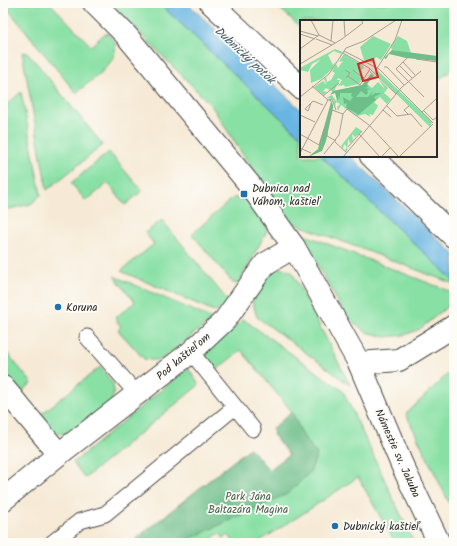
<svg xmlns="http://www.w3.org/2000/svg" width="457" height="546" font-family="Kalam,sans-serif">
<rect width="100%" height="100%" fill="#fdfcf7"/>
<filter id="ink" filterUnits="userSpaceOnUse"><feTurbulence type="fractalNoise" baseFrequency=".025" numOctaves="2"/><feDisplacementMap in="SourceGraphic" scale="8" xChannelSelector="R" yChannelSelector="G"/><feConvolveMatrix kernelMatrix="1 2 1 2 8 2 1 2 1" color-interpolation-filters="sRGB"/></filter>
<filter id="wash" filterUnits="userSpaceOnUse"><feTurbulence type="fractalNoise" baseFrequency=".012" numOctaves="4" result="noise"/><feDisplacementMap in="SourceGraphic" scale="16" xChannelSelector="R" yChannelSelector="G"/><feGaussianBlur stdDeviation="0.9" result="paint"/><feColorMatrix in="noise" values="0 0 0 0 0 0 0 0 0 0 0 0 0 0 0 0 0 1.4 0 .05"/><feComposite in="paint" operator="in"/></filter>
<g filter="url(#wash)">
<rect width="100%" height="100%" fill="#f6ead6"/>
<!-- green -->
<g fill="#88e0a4" stroke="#5a8668">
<path d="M3,3H50L91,46L104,34L108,33C110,36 113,38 114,41C123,61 89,82 76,93Z"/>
<path d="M110,3H159L301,137V156H321L454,281V284L278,217L266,191L211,105Z"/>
<path d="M274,3H454V68L436,82V21H301V28Z"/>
<path d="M22,52L28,53L103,145L47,190Z"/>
<path d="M21,92L41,195L31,204L9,209L3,208V108Z"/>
<path d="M109,152L142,191L125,205L108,183L86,201L71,183Z"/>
<path d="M233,198H239L247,200L268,229L238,284L233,283L192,234Z"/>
<path d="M162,220L229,302L216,312L121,271L154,244L145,233Z"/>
<path d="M300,233L454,293V301L420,329L405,335L386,337L366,332L349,319L341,307Z"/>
<path d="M279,268L285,269L292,272L350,385L257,317L252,301L269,272Z"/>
<path d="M114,276L213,319L161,360H150L144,359L118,330L121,327L115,318L135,302Z"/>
<path d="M243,319L343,391L414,543H395L358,477L310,509L257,543H234L229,535L223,538L220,533L204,543H131L250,448L269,470L289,455L273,434L274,432L272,429L292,412L241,350L220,367L216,373L203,354L233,329Z"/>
<path d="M3,348L32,383L19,394L3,375Z"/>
<path d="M100,367L113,384L114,392L111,402L67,434C51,435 48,427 39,416Z"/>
<path d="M188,368L199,385L85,478L73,463Z"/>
<path d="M454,368V513L406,414Z"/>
</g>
<!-- forest -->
<path fill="#6ebe8a" stroke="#4c745a" d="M292,412L303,436L317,454L310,472L289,493L189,539L187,543H131L250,448L269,470L289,455L273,434L274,432L272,429Z"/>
<!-- water -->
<g fill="#69b5e2" stroke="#4a7086">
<path d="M159,3H187L301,110V137Z"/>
<path d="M321,156H350L454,254V281Z"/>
</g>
</g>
<g filter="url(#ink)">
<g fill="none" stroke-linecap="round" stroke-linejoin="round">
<!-- service casing -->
<g stroke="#494845" stroke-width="17">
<g id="service">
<path d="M87,337L137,394"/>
<path d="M191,352L253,429"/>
<path d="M52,543L80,521L105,514L235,407"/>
</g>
</g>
<!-- minor casing -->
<g stroke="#494845" stroke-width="24">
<g id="minor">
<path d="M94,3L126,35L250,185L294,247L359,363L402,465L439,543"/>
<path d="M211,3L301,88"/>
<path d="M371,156L454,237"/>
<path d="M359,363L399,360L454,326"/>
<path d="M3,387L59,454"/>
<path d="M3,500L59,454L191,352L225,320L265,264L294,247"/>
</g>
</g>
<!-- service -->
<use href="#service" stroke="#fff" stroke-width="15"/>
<!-- minor -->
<use href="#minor" stroke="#fff" stroke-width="22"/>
</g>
</g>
<!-- markers -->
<g fill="#1f6fb2" stroke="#fdfcf7" stroke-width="1.5">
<rect x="240" y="190" width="8" height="8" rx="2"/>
<circle cx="58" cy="307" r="4"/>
<circle cx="335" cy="526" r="4"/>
</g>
<g text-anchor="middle" stroke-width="3.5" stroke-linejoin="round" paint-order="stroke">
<!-- poi labels -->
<g font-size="11" fill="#2b2b2b" stroke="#fdfcf7" text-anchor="start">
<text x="252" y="192">Dubnica nad<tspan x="252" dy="13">Váhom, kaštieľ</tspan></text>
<text x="66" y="311">Koruna</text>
<text x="343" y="530">Dubnický kaštieľ</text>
</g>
<!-- street labels -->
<g font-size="11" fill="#2b2b2b" stroke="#fdfcf7">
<text transform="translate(183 356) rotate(-40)" y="4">Pod kaštieľom</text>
<text transform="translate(398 453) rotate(66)" y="4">Námestie sv. Jakuba</text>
</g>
<!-- park labels -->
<g font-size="11" fill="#47614f" stroke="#fdfcf7">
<text x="248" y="500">Park Jána<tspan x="248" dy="13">Baltazára Magina</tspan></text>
</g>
<!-- water labels -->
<g font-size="12" font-style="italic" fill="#415b6b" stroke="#fdfcf7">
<text transform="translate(245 55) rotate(43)" y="4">Dubnický potok</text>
</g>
</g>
<!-- overview -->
<g transform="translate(300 20)">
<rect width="137" height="137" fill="#f6ead6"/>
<path d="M73,16L91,24L81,40L76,37L72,43L64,40L60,27ZM98,16L107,21L111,33L92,30L91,27ZM35,29L43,32L41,34L34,31L28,35L33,45L36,41L33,48L21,59L11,63L10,50L21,39L12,44L8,52L0,50V48ZM44,34L62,45L64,48L59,51L61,52L60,54L54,49L63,58L59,64L45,67L44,65L38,66L42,60L38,58L37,60H40L34,71L62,65L72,56L69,50L77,58L74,56L67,64L72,68L78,62L85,69L78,58L88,68L84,73L91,79L87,84L80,77L74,82L78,86L73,95L69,94L71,97L65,94L57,96L46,88L44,90L45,88L41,85L38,91L37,87L40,84L36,82L35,87L33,79L26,78L32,75L36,81L39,75L26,68L23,71L27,72L23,75L14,67L23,61L27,65L24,59L26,57L27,62L31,60L35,53L32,51L36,44L38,48L43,41L39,42L41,38ZM77,50L132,102L130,107L75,53ZM56,107L62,111L55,117L52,114L53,121L50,123L48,119L47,132L45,130L47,127L44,124L43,129L41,126Z" fill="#88e0a4"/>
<path d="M92,30L137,36V41L106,38L89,34L86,39L84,38ZM71,54L73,56L67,64L68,67L65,68L71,69L67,70L68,73L66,75L61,71L56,77H68L73,71L71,76L75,73H82L74,77L76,80L57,96L58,94L46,88L47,83L44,84L43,77L50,81L53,77L51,76L52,73H40V81L39,75L38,80H37L35,73L30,75L33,71L62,65ZM29,80H31L33,85V88L26,121L22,131L8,137L18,129L31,82Z" fill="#6ebe8a"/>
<path fill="none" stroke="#a59e92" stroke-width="1" d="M11,0L19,15L35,23M44,0L45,16M0,11L18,16M0,14L15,19M16,19L32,25M31,21L33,0M0,29L19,15M44,31L79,49L133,103M43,33L69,48L96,74M116,39L137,42M103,42L115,55M0,44L42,19L63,3L61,0M99,45L112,58M84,47H87L104,65M96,49L124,77M96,49L107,38M45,50L50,53L46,58M53,50L64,58M76,50L95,20L102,0M48,56L60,65L70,49M12,66L28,80L32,79L36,90M23,76L39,63M0,77L29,54L46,28L64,21L96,0M11,83L8,91L5,89L13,81L23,85M86,85L97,96L111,94L122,107M109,86L104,90L109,95M124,91L133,100L137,97M122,92L137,78M43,94L47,89L69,105L99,137M0,95L15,102M91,97L83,90L101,68L121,51M0,114L19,125L24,109M59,114L80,137M36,121L27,116V110L32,90L43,94M35,122L47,133M48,127L62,111M0,128L11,133M0,133L28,80M24,134L39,115L43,94M43,137L83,90M81,137L90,128M99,137L133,104"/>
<path fill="#d62828" fill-opacity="0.15" stroke="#d62828" stroke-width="2" d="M73,39L78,57L63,61L58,44Z"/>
<rect width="137" height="137" fill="none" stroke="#2b2b2b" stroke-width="2"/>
</g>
<!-- margin -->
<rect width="457" height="546" fill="none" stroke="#fdfcf7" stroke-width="16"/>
</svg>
